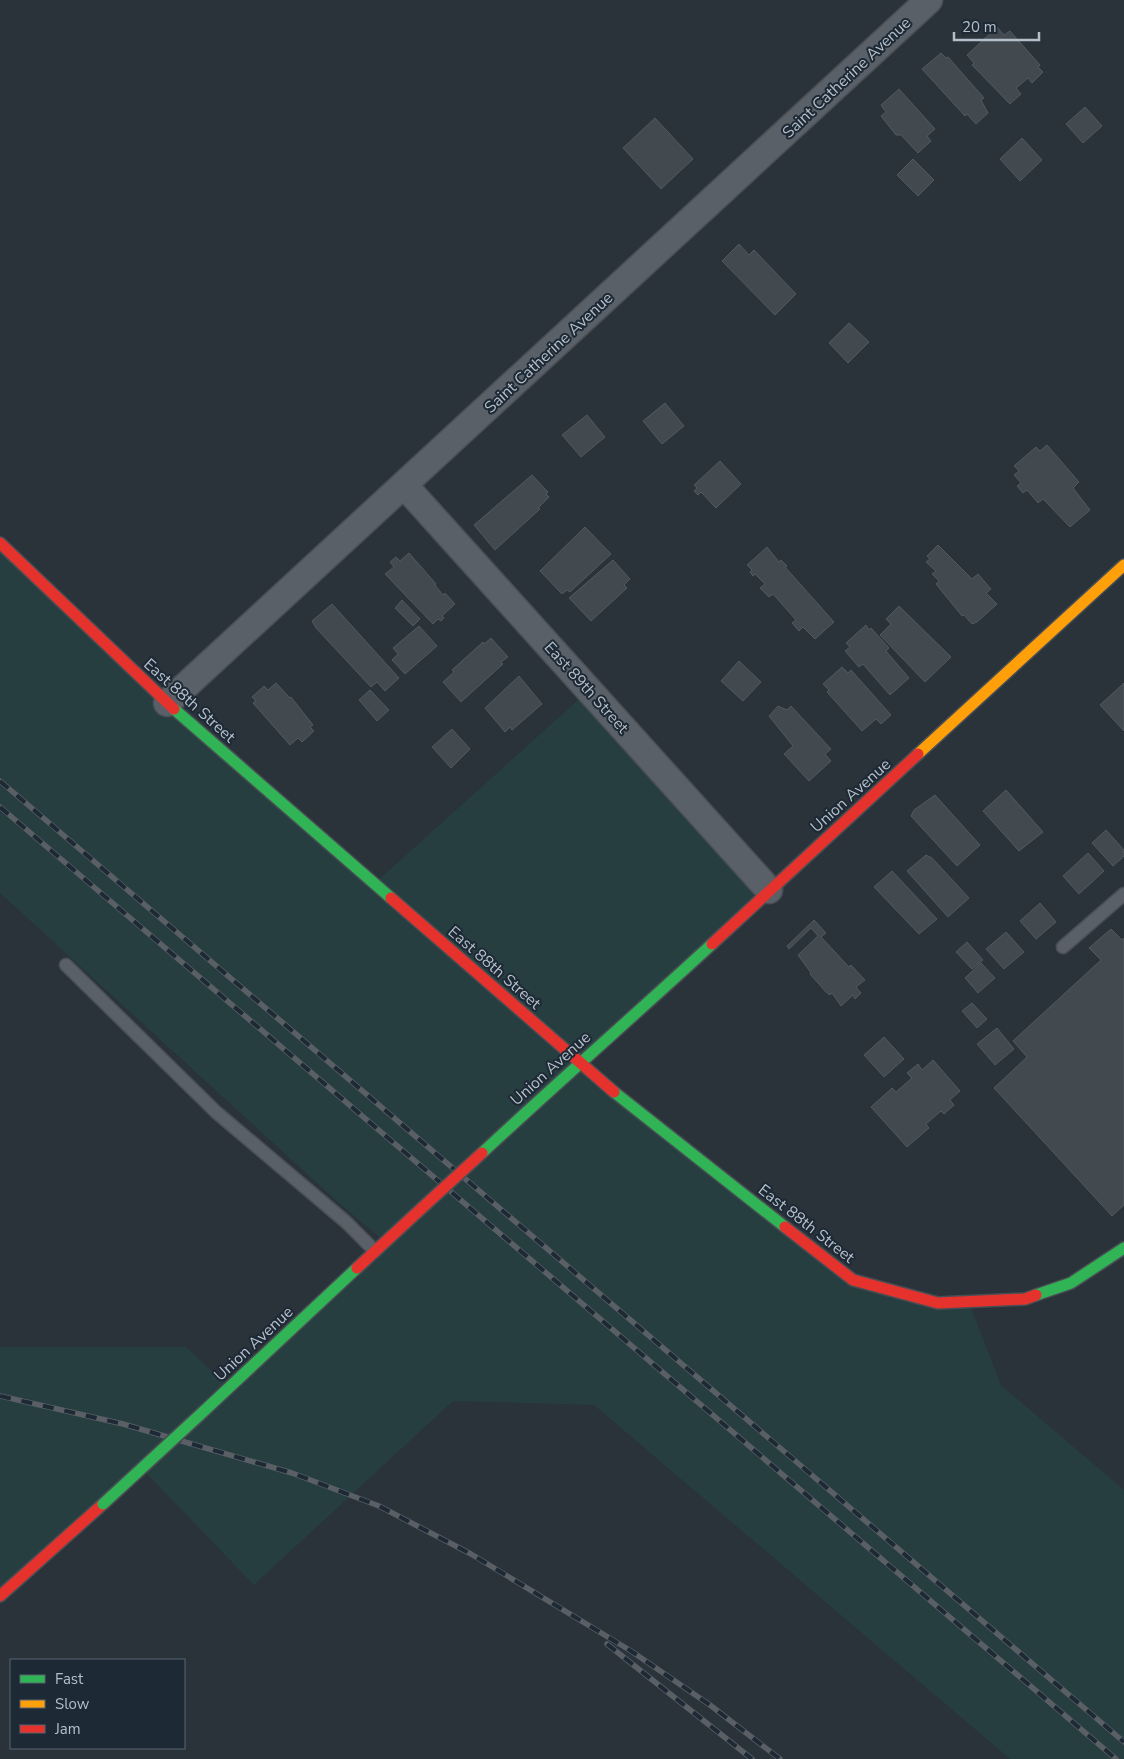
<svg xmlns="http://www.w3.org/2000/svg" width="1124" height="1759" font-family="'Nunito Sans',sans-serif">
<rect width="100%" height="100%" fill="#2a323a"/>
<!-- green -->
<path fill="#273e40" d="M0,543L375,883L589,690L769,890L579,1061L853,1280L969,1302L1001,1385L1124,1490V1759H1010L594,1405L453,1401L254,1585L141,1468L0,1596V1347H186L229,1387L385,1242L341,1205L0,893Z"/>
<!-- building -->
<g fill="#42494f" stroke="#525a61">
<path d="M997,27L1004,35L1010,31L1040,65L1038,67L1043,72L1032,83L1028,78L1016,88L1021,94L1010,104L972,65L974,63L967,55Z"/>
<path d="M941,53L946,58L948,57L984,98L981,100L988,113L976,124L967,114L965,116L922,69Z"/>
<path d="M899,89L935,129L927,136L931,141L918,153L901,135H896L881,116L886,112L881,105Z"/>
<path d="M1085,107L1102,126L1083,143L1066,124Z"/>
<path d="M655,118L693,159L661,189L623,148Z"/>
<path d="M1022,138L1042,160L1020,181L1000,159Z"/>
<path d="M913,159L934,180L918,196L897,175Z"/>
<path d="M739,244L749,255L754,250L796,294L775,315L722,261Z"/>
<path d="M849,323L869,342L848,363L829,343Z"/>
<path d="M665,403L684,426L662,444L643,421Z"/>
<path d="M587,415L605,437L581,457L562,435Z"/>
<path d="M1047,445L1079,482L1073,488L1090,510L1070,527L1043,499L1038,503L1027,490L1023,493L1017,486L1021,483L1014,475L1019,471L1014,466L1036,447L1040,451Z"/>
<path d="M720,461L741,484L716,508L701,492L698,495L694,491L697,488L694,485Z"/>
<path d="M532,475L548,492L546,494L549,497L538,508L540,509L495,550L474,525Z"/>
<path d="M585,527L611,554L570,592L567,590L562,594L540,571Z"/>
<path d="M938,545L972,579L978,574L991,589L986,593L997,604L977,622L972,624L964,615L962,616L936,584L939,581L932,574L936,571L926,562L930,559L927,556Z"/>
<path d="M767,547L779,562L781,560L787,566L785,567L834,622L815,639L803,627L799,631L792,623L796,620L773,594L769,597L760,588L765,584L755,574L753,576L750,572L752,570L747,565Z"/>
<path d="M409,553L436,584L435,585L443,595L445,593L455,604L442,616L444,618L441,621L438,619L433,624L385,574L394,567L390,562L396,557L400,561Z"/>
<path d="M613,560L630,579L624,585L627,588L591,621L569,598Z"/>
<path d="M402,600L420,619L413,626L395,608Z"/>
<path d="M332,604L399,678L385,691L377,682L371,687L316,628L312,621Z"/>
<path d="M899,606L951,657L925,682L880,635L891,624L886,619Z"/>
<path d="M866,625L869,630L871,628L889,648L886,651L909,678L890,695L863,664L859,667L845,651L850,647L846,643Z"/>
<path d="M419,626L437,646L405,674L392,660L398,654L393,648Z"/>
<path d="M491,638L508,657L501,662L503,664L461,702L443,682L454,672L452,670L483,642L484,644Z"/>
<path d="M739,661L761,682L743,701L721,681Z"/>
<path d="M842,667L848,673L851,670L891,715L881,724L876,719L862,731L827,692L829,690L823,684Z"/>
<path d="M519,676L542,704L512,730L510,727L505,732L485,708Z"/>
<path d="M276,683L290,698L291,697L313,725L310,727L314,731L302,742L298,738L290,745L253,703L256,701L252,697L264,686L268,690Z"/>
<path d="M1124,683V731L1100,705Z"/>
<path d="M370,690L389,710L377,721L359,700Z"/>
<path d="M778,706L787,710L791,706L831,749L825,754L831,761L809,781L784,754L793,746L769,716Z"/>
<path d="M452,729L470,749L451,768L432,747Z"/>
<path d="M1006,790L1043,832L1019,851L983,811Z"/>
<path d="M935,795L980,845L957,866L911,816L914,810Z"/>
<path d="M1106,830L1124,850V856L1113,866L1092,843Z"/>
<path d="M1088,853L1104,871L1079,894L1063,876Z"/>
<path d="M926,855L932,858L969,898L948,917L907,871Z"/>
<path d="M892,871L937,919L919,934L874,887Z"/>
<path d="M1040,903L1056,922L1036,939L1020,921Z"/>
<path d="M814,920L826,933L821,937L849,967L851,965L865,980L856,987L861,993L855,999L853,995L841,1006L832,993L830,995L826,992L810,974L811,973L798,955L818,936L811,928L789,949L787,946Z"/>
<path d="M1111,929L1122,940L1124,938V1205L1112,1216L994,1088L1027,1057L1013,1041L1101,960L1089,948Z"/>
<path d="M1006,932L1024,952L1004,969L986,949Z"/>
<path d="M967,942L983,960L972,969L956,952Z"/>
<path d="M981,963L995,978L978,993L965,978Z"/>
<path d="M972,1003L987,1019L977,1028L962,1011Z"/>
<path d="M997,1028L1014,1049L995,1065L977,1044Z"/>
<path d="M884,1037L904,1059L884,1077L864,1055Z"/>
<path d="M933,1060L960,1091L950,1100L954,1105L944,1114L941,1111L926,1124L929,1128L907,1147L871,1107L892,1088L896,1092L912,1078L907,1073L918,1064L922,1070Z"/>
</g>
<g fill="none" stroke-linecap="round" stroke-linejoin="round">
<!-- lane casing -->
<g stroke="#484e54" stroke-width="15">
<g id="lane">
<path d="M1063,947L1124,894"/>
<path d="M66,965L216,1112L346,1222L375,1251"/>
</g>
</g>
<!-- street casing -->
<g stroke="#484e54" stroke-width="29">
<g id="street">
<path d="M404,485L769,890"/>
<path d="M167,703L929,0"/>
</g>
</g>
<!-- fast casing -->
<g stroke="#484e54" stroke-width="14">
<g id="fast">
<path d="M174,709L391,898"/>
<path d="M614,1092L785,1227"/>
<path d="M482,1153C558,1082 636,1014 712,944"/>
<path d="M1036,1295L1071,1283L1124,1248"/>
<path d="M204,1411L357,1268"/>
</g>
</g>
<!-- slow casing -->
<g stroke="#484e54" stroke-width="14">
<path id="slow" d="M918,754L1124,565"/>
</g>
<!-- jam casing -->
<g stroke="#484e54" stroke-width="14">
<g id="jam">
<path d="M0,543L174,709"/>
<path d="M391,898L614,1092"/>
<path d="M712,944L918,754"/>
<path d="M785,1227L853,1280L938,1303L1025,1299L1036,1295"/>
<path d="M357,1268L423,1207"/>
<path d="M0,1596L103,1504"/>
</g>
</g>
<!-- lane -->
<use href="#lane" stroke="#5a6067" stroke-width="12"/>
<!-- street -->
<use href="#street" stroke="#5a6067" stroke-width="26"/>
<!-- fast -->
<use href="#fast" stroke="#30b455" stroke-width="11"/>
<!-- slow -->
<use href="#slow" stroke="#ff9f0a" stroke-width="11"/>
<!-- jam -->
<use href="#jam" stroke="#e5322d" stroke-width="11"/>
<!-- rail casing -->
<g stroke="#595f65" stroke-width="5.5">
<g id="rail">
<path d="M0,781L1124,1742"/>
<path d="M0,807L1116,1759"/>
<path d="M0,1396L123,1424L292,1473L379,1506L471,1554L631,1651L710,1705L780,1759"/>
<path d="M607,1644L752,1759"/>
</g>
</g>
<!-- rail -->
<use href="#rail" stroke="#1d2935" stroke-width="4" stroke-dasharray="11" stroke-linecap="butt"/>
<!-- fast-bridge casing -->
<g stroke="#484e54" stroke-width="14" stroke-linecap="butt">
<path id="fast-bridge" d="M103,1504L204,1411"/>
</g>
<!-- jam-bridge casing -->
<g stroke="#484e54" stroke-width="14" stroke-linecap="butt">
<path id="jam-bridge" d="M423,1207L482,1153"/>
</g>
<!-- fast-bridge -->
<use href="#fast-bridge" stroke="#30b455" stroke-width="11"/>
<!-- jam-bridge -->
<use href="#jam-bridge" stroke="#e5322d" stroke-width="11"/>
</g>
<g text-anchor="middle" stroke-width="4" stroke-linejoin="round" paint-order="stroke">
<!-- street labels -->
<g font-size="16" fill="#b4bfca" stroke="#1d2935">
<text transform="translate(846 77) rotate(-43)" y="6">Saint Catherine Avenue</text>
<text transform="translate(548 352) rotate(-43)" y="6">Saint Catherine Avenue</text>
<text transform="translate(587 687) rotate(48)" y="6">East 89th Street</text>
<text transform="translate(190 700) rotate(42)" y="6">East 88th Street</text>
<text transform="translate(850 795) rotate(-42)" y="6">Union Avenue</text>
<text transform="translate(495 967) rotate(41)" y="6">East 88th Street</text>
<text transform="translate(550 1068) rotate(-42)" y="6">Union Avenue</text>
<text transform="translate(807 1223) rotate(38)" y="6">East 88th Street</text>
<text transform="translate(253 1343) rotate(-43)" y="6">Union Avenue</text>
</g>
</g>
<!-- legend -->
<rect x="10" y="1659" width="175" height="90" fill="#1d2935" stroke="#596571"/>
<rect x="20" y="1675" width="25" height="8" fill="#30b455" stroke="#596571"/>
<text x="55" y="1684" font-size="15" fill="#b4bfca">Fast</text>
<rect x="20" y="1700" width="25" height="8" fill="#ff9f0a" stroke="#596571"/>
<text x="55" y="1709" font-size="15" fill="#b4bfca">Slow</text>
<rect x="20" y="1725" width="25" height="8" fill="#e5322d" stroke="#596571"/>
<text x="55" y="1734" font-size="15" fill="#b4bfca">Jam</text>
<!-- scale -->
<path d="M954 32v8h85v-8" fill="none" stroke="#b4bfca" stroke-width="2.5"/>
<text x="962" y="32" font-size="15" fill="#b4bfca" stroke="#1d2935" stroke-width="4" paint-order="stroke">20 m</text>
</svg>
